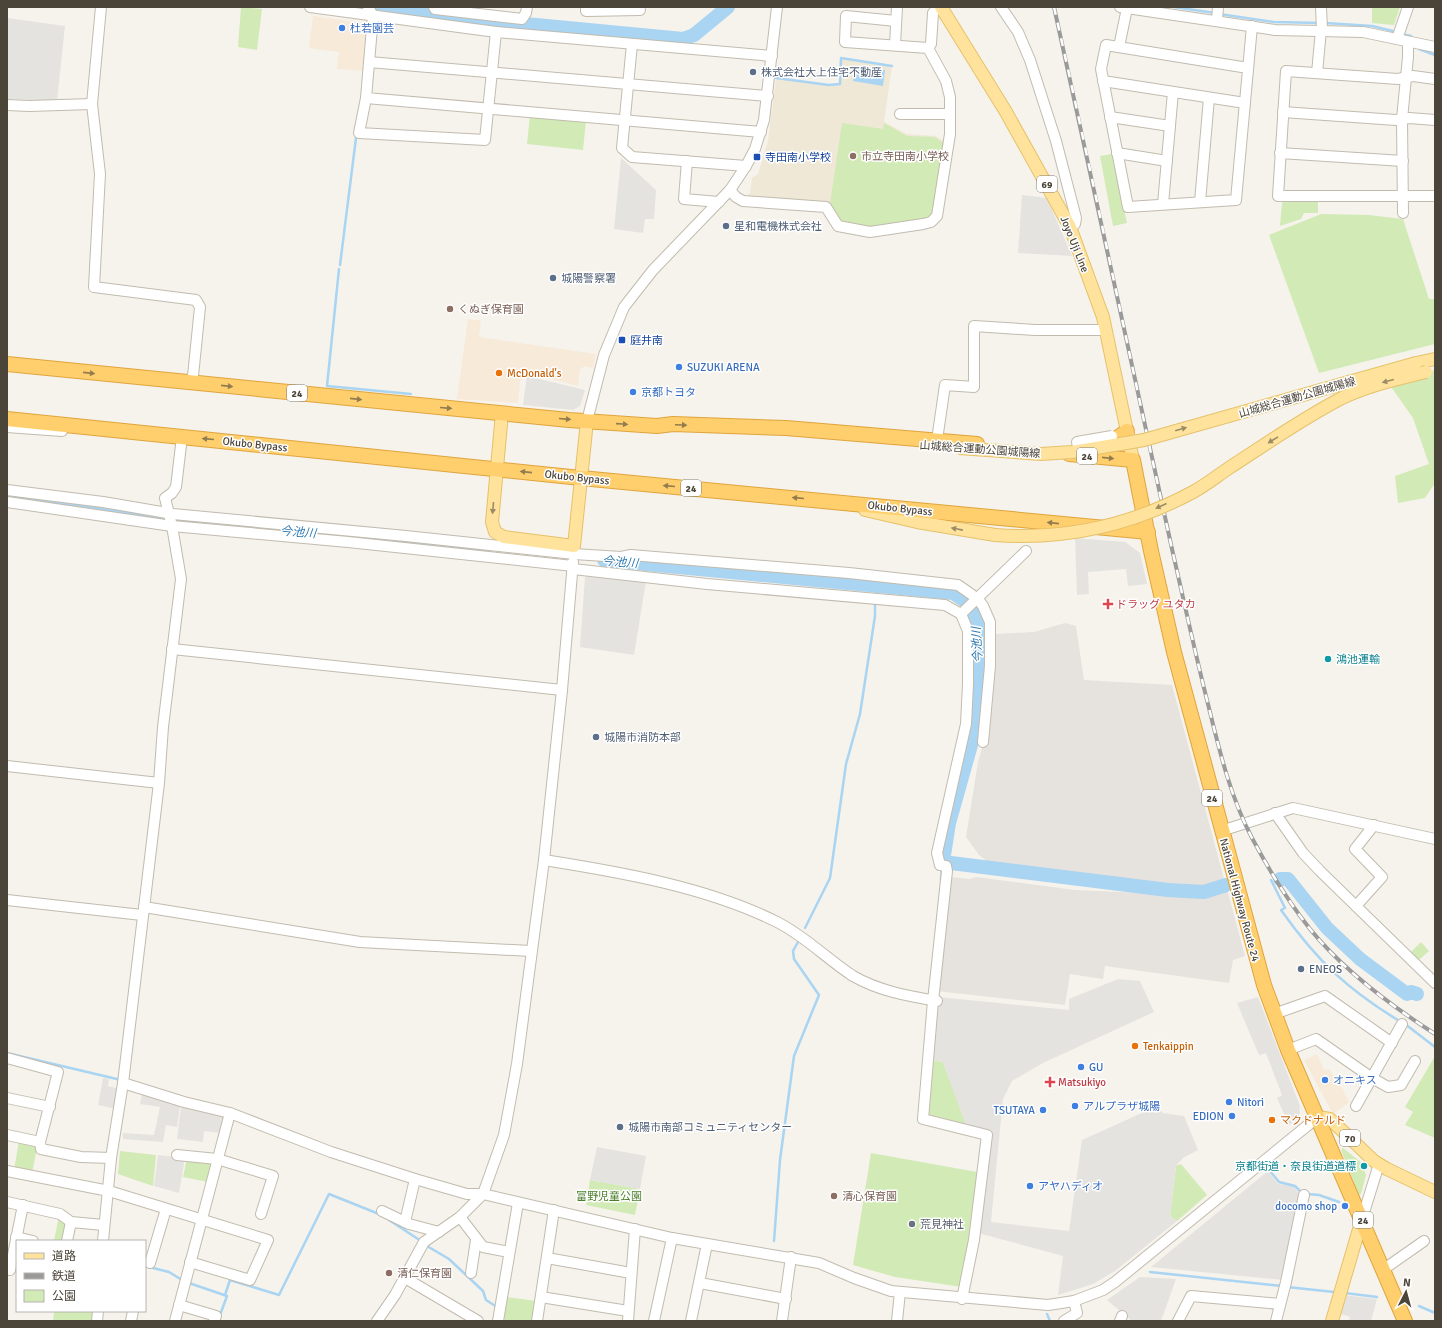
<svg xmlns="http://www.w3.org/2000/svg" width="1442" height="1328" font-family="Signika,'Noto Sans JP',sans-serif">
<rect width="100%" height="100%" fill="#f6f3ec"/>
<!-- commercial -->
<g fill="#f7ead8">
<path d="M313,16L369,24L365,71L337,69L339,52L309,48Z"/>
<path d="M468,319L481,321L479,337L596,354L593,368L585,366L580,369L578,386L521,371L518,403L457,399Z"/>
<path d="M1317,1054L1324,1070L1329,1069L1343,1090L1349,1102L1333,1114L1304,1060Z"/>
</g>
<!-- industrial -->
<g fill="#e6e2dd">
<path d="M1065,623L1076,626L1084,680L1172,685L1224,879L1203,886L1112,881L993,866L979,855L966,837L978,762L986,734L992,636L996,634L1034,632Z"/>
<path d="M950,877L970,879L976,877L1075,890L1144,893L1145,890L1204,894L1227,889L1245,956L1233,960L1229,983L1105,966L1103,979L1070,974L1065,1005L936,991Z"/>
</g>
<!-- education -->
<path fill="#efe8d6" d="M841,58L892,66L884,122L907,134L935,136L946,142L828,205L746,197L750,193L752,178L758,174L768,141L776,78L829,85L840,84Z"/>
<!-- green -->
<g fill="#d2eab5">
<path d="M241,7L262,9L257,50L238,47Z"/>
<path d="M1372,7H1400L1394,25L1372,23Z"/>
<path d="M530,115L586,120L583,150L527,144Z"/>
<path d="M842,123L883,129L884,123L907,136L935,137L944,144L932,216L929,219L870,227L839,221L830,204Z"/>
<path d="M1112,154L1127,223L1113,226L1100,156Z"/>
<path d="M1286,200H1318V213H1304L1301,219L1280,226L1282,203Z"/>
<path d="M1321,214L1369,215L1403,219L1429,299H1435V344L1319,373L1269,235Z"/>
<path d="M1435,370V483L1425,498L1398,503L1395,476L1429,464L1413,418L1387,381Z"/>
<path d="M1421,942L1429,951L1419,960L1411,952Z"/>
<path d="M1435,1056V1138L1405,1125L1413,1112L1405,1107Z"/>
<path d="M932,1060L943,1062L966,1124L927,1114Z"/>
<path d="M19,1141L35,1144L37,1148L32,1173L14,1170Z"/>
<path d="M1343,1148L1362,1163L1366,1175L1361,1194L1359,1195L1341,1150Z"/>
<path d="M120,1151L156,1155L153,1186L118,1174Z"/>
<path d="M871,1153L977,1172L962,1287L895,1277L853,1265Z"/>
<path d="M187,1158L214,1161L208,1182L183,1177Z"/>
<path d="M1181,1164L1207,1195L1177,1221L1170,1216L1176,1166Z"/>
<path d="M590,1180L640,1189L635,1215L586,1205Z"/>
<path d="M59,1216L68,1224L65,1241H54Z"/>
<path d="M507,1297L537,1301L534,1321H504Z"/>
<path d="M54,1311H95L94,1321H53Z"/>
</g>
<!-- parking -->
<g fill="#e5e3e0">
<path d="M7,18L65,26L57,101L7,99Z"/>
<path d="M621,158L656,190L654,219H645L643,233L614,229Z"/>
<path d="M1022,195L1047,198L1072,256L1018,253Z"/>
<path d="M527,376L585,390L580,406L573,410L523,405Z"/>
<path d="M1075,538L1125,542L1140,553L1147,584L1128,586L1126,569L1088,572L1089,594L1077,595Z"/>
<path d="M585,577L629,578L646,581L634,655L580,647Z"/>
<path d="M1118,979L1140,981L1154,1012L1043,1063L1012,1081L1003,1099L991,1222L1069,1231L1082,1140L1155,1107L1163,1113L1184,1116L1198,1150L1183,1158L1176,1166L1170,1216L1177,1221L1115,1271L1093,1284L1058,1295L1063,1256L978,1233L991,1131L966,1125L943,1062L932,1060L939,997L1069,1010V999Z"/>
<path d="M1258,997L1300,1106L1299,1119L1289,1125L1277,1098L1282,1095L1266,1053L1259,1055L1237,1003Z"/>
<path d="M103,1078L109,1079L108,1086L120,1089L116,1109L98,1105Z"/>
<path d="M142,1094L180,1106L177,1127L166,1125L163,1142L123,1139V1133L154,1135L160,1107L140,1104Z"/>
<path d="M181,1107L222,1116L225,1119L221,1133L204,1131L203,1142L177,1139Z"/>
<path d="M597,1147L646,1156L640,1189L590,1180Z"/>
<path d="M158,1155L185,1158L179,1193L154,1186Z"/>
<path d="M1268,1171L1278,1184L1293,1186L1300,1194L1283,1280L1151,1267Z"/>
<path d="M1140,1277L1176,1279L1161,1321H1132L1107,1300Z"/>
<path d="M1343,1295L1377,1299L1371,1321H1353L1349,1320L1350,1317L1338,1313Z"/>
</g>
<!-- water -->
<path fill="#a9d4f2" d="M855,66L885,70L883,86L853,81Z"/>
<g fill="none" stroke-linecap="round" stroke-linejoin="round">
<!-- stream -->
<g stroke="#a9d4f2" stroke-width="2.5">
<path d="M1174,7L1215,13"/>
<path d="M1219,14L1274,22L1320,23"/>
<path d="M1325,23L1372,26L1397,32"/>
<path d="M1402,34L1411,36"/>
<path d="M1419,49L1435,55"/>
<path d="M776,78L829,85L840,84L841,58L892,66"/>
<path d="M340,265L356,138"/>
<path d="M339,269L327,386L411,394"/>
<path d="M875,596V586"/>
<path d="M941,879L942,868"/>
<path d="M1271,880L1285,908L1281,910C1317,961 1348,990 1401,1022"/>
<path d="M805,928L830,878L846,764L860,714L875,616V601"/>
<path d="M1405,1024L1435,1047"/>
<path d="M7,1053L121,1080"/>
<path d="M1270,1171L1279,1182L1295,1186L1302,1193"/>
<path d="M1307,1194L1319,1195L1339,1202"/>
<path d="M389,1220L421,1241"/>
<path d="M774,1241L780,1160L794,1056L819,995L794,959L793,951L798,942"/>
<path d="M427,1246L449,1259L483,1291L486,1300L497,1307"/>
<path d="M145,1266L169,1272L182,1280"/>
<path d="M1150,1272L1282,1286"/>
<path d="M189,1283L227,1296L220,1315"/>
<path d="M1287,1287L1334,1292"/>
<path d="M1345,1293L1377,1297"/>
<path d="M225,1295L230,1280L279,1295L329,1194L379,1214"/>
<path d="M1419,1306L1435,1313"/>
<path d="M1047,1314L1050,1321"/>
</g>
<!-- river -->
<g stroke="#a9d4f2" stroke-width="14">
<path d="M378,7L452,17L683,39L694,35L728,7"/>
<path d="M7,496L104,508L177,521L482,549"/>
<path d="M604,560L953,593L968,603L979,627V686L971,745L949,823L943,862L1168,890L1204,892L1226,885"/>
<path d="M1280,879H1288L1327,928L1360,959L1407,994L1411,992L1417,994"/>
</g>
<!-- minor casing -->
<g stroke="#c2bbae" stroke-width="12">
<g id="minor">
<path d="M101,7L92,104L100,174L94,287L196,300L200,307L193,376L188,383"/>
<path d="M310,7L496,32L772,56"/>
<path d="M368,7L373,16L366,98L761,132"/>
<path d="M434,7L435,9L522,19L526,13L527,7"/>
<path d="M586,7V11L640,10"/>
<path d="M1001,7L1018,32L1030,60L1056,141L1076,218L1075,224L1070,227"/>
<path d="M1120,7L1275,30L1363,32L1435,47"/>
<path d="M1321,7L1322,30"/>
<path d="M1217,20L1218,7"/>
<path d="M1397,39L1408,7"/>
<path d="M632,44L622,148L632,157L746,166"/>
<path d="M895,45L897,7"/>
<path d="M1119,47L1127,8"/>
<path d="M928,48L931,44L933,13L938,7"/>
<path d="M369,62L768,96"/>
<path d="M1248,68L1106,45L1101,69L1128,207L1236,200L1252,26"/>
<path d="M1317,73L1321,30"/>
<path d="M1435,79L1413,76L1398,79L1286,71L1278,196H1435"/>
<path d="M1103,81L1245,103"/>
<path d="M366,98L359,133L485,140L496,32"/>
<path d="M7,105L29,106L92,104"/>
<path d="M1283,112L1396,120L1409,118L1435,120"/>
<path d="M900,114H950"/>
<path d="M1110,117L1170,126"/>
<path d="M1117,153L1167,161"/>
<path d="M1280,153L1403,161"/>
<path d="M687,161L684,199L719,202"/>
<path d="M730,190L736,197L743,201L826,207L838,226L870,232L923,224L931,222L937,216L950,134V97L946,81L928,48L845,42L846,16L896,21"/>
<path d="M1200,202L1209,98"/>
<path d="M1163,204L1173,92"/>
<path d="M1403,213L1402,119L1408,57V42"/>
<path d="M587,421L604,355L624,307L653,270L730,190L746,166L755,149L764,120L777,7"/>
<path d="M7,427L62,431"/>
<path d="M937,440L945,385L974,387V326L1035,330H1105"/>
<path d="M7,490L103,502L173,514L406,536L574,554L621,557L631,555L849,573L958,585L978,599L983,606L990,622V666L983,742"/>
<path d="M7,502L172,526L348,542L573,566"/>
<path d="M573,569L707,584L945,605L961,614L968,631V684L966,724L937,853L940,865L946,866L947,871L933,1001L923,1119L987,1135L974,1240L962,1299"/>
<path d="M961,614L1026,551"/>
<path d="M172,649L562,690"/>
<path d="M7,766L159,783"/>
<path d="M1275,813L1303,853L1320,871L1435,983"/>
<path d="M1221,831L1293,808L1435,839"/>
<path d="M544,860C620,872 707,887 777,922C805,936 827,959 853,976C879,991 908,996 937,1001"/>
<path d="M7,900L142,915"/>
<path d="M1356,906L1382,877L1355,849L1374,825"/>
<path d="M144,907L360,942L531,951"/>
<path d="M1274,1014L1325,996L1392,1043"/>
<path d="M1288,1050L1316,1039L1372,1078L1388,1087L1401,1085L1415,1061"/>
<path d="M7,1058L58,1072L40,1142L41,1149L81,1157L111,1158"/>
<path d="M123,1083L184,1102L230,1113L331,1152L415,1179L467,1194H483L672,1238L819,1263L854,1278L891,1291L1048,1305L1074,1301L1103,1290L1115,1282L1318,1117"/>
<path d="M7,1098L50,1107"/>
<path d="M1356,1106L1402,1024"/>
<path d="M7,1135L40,1142"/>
<path d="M177,1155L217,1159L273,1176L261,1214"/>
<path d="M7,1171L109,1191L268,1240L250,1280L190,1262"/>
<path d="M7,1202L60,1214L71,1222L104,1225"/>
<path d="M382,1211L409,1224L439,1232"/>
<path d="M460,1217L483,1247L509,1252"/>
<path d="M1362,1219L1379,1164"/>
<path d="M405,1222L415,1179"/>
<path d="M16,1237L33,1241"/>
<path d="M67,1241L71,1222"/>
<path d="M103,1241L111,1158L123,1083L159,783L163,727L181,579L172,526L165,498L172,493L176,487L182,437H176"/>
<path d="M547,1258L631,1273"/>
<path d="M150,1263L166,1209"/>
<path d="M1384,1269L1424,1241"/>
<path d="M10,1270L23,1205"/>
<path d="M471,1273L476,1240"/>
<path d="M405,1278L478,1321"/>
<path d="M700,1283L786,1299"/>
<path d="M541,1297L628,1311"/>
<path d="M179,1305L216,1316L214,1321"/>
<path d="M97,1321L98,1311"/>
<path d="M131,1321L133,1311"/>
<path d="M175,1321L230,1113"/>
<path d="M377,1321L395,1295L424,1242L460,1217L483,1194L504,1135L517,1064L544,860L562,690L573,562"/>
<path d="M498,1321L518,1203"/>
<path d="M537,1321L554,1210"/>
<path d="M628,1321L635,1229"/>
<path d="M654,1321L672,1238"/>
<path d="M691,1321L707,1244"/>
<path d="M782,1321L791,1257"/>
<path d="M897,1321L900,1292"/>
<path d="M1064,1321L1077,1313L1074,1301"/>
<path d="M1120,1321L1122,1316"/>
<path d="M1178,1321L1191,1296L1280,1304"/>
<path d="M1276,1321L1286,1282L1304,1195"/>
</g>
</g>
<!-- major casing -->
<g stroke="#e6c16a" stroke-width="14">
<g id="major">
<path d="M941,7L1006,112L1070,227L1103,317L1133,460"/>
<path d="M1416,363L1435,359"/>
<path d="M502,413L492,522L495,532L504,537L574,546L587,421"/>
<path d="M865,510L917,522L995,535"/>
<path d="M1318,1117L1330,1119L1374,1161L1387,1169L1435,1192"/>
<path d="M1332,1321L1362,1219"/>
</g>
</g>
<!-- highway casing -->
<g stroke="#e0a43c" stroke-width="16">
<g id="highway">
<path d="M7,364L569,420L657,426L673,424L786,428L977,444"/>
<path d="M7,419L581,478L1148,532"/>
<path d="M1100,445L1117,438L1127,431"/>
<path d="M1069,454L1133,460L1151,551L1174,652L1264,985L1288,1050L1405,1321"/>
</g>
</g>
<!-- minor -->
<use href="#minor" stroke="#fff" stroke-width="10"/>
<!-- major -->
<use href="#major" stroke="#ffe39c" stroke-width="12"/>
<!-- highway -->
<use href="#highway" stroke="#ffcf6e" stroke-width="14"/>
<!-- rail casing -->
<g stroke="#9a9a9a" stroke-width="4">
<path id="rail" d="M1054,7C1095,188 1132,369 1172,549C1184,601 1195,653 1208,704C1219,749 1230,796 1252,838C1269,870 1288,901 1310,929C1344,971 1390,1005 1435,1034"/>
</g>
<!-- rail -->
<use href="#rail" stroke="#fff" stroke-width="2.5" stroke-dasharray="8" stroke-linecap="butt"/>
<!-- minor-bridge casing -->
<g stroke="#c2bbae" stroke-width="12" stroke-linecap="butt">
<path id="minor-bridge" d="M1090,444L1078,446L1077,442L1112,436"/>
</g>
<!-- major-bridge casing -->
<g stroke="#e6c16a" stroke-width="14" stroke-linecap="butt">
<g id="major-bridge">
<path d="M959,448L1041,454L1072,452L1144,440L1416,363"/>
<path d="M995,535C1065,540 1132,525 1193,492C1206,485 1217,476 1229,468C1266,444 1303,418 1342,398C1369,385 1398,379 1426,372"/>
</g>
</g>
<!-- minor-bridge -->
<use href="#minor-bridge" stroke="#fff" stroke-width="10"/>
<!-- major-bridge -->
<use href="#major-bridge" stroke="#ffe39c" stroke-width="12"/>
</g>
<!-- one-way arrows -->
<defs><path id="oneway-solid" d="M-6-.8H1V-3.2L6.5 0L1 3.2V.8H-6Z"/></defs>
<g fill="#937c4e">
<use href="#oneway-solid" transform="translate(89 373) rotate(6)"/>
<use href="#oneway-solid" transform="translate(227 386) rotate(6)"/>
<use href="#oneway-solid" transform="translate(356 399) rotate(6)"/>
<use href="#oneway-solid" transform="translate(446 408) rotate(5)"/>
<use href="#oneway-solid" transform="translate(565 419) rotate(5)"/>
<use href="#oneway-solid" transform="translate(622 424) rotate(4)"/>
<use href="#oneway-solid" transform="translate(681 425) rotate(3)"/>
<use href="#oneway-solid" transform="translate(208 439) rotate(-175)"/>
<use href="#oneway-solid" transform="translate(1108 458) rotate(6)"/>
<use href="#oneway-solid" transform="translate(526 472) rotate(-174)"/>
<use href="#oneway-solid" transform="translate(669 486) rotate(-175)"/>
<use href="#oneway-solid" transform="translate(798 498) rotate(-175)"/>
<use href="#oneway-solid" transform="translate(1053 523) rotate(-174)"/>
</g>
<g fill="#9c8c66">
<use href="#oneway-solid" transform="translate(1388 381) rotate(165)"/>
<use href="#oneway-solid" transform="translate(1181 429) rotate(-16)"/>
<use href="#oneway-solid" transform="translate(1273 440) rotate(148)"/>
<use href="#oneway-solid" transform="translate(1161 506) rotate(156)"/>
<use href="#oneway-solid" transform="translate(493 508) rotate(95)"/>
<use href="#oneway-solid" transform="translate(957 529) rotate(-169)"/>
</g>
<!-- markers -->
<g fill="#3f7fe0" stroke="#fff" stroke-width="1.5">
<circle cx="342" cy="28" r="4"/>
<circle cx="679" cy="367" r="4"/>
<circle cx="633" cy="392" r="4"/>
<circle cx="1081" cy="1067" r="4"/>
<circle cx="1325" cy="1080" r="4"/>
<circle cx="1229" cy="1102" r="4"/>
<circle cx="1075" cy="1106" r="4"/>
<circle cx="1043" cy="1110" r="4"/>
<circle cx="1232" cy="1116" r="4"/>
<circle cx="1030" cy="1186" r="4"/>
<circle cx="1345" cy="1206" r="4"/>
</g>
<g fill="#5c6f8a" stroke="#fff" stroke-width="1.5">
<circle cx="753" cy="72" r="4"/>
<circle cx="726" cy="226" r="4"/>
<circle cx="553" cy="278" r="4"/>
<circle cx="596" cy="737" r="4"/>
<circle cx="1301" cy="969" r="4"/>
<circle cx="620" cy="1127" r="4"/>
</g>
<g fill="#8d6e63" stroke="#fff" stroke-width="1.5">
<circle cx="853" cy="156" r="4"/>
<circle cx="450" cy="309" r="4"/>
<circle cx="834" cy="1196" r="4"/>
<circle cx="389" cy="1273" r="4"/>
</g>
<g fill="#1a4fb4" stroke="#fff" stroke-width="1.5">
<rect x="753" y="153" width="8" height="8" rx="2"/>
<rect x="618" y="336" width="8" height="8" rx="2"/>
</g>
<g fill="#e8710a" stroke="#fff" stroke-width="1.5">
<circle cx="499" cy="373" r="4"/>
<circle cx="1135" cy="1046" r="4"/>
<circle cx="1272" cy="1120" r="4"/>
</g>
<g fill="#e0444e" stroke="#fff" stroke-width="1.5">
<path d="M1106 598h4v4h4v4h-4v4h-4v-4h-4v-4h4z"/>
<path d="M1048 1076h4v4h4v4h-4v4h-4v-4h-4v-4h4z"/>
</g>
<g fill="#0f9aa8" stroke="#fff" stroke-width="1.5">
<circle cx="1328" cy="659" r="4"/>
<circle cx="1364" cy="1166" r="4"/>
</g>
<circle fill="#6b7280" stroke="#fff" stroke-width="1.5" cx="912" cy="1224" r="4"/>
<g text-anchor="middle" stroke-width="3" stroke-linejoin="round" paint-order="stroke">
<!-- shield labels -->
<g fill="#fff" stroke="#817c74" stroke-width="1">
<rect x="1037" y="176" width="20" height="16" rx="3"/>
<rect x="287" y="385" width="20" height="16" rx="3"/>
<rect x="1077" y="448" width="20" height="16" rx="3"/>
<rect x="681" y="480" width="20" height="16" rx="3"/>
<rect x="1202" y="790" width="20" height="16" rx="3"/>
<rect x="1340" y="1130" width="20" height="16" rx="3"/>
<rect x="1353" y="1212" width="20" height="16" rx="3"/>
</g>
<g font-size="10" font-weight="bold" fill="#4b4439">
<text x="1047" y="188">69</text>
<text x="297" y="397">24</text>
<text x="1087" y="460">24</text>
<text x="691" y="492">24</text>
<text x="1212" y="802">24</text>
<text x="1350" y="1142">70</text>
<text x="1363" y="1224">24</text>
</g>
<!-- shop labels -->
<g font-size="11" fill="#366cbe" stroke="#fff" text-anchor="start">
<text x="350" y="32">杜若園芸</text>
<text x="687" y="371">SUZUKI ARENA</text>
<text x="641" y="396">京都トヨタ</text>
<text x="1089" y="1071">GU</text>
<text x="1333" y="1084">オニキス</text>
<text x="1237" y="1106">Nitori</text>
<text x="1083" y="1110">アルプラザ城陽</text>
<text x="1035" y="1114" text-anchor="end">TSUTAYA</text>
<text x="1224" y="1120" text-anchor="end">EDION</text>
<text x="1038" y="1190">アヤハディオ</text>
<text x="1337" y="1210" text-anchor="end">docomo shop</text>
</g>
<!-- service labels -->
<g font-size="11" fill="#4e5e75" stroke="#fff" text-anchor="start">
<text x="761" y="76">株式会社大上住宅不動産</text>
<text x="734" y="230">星和電機株式会社</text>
<text x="561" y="282">城陽警察署</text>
<text x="604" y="741">城陽市消防本部</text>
<text x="1309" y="973">ENEOS</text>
<text x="628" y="1131">城陽市南部コミュニティセンター</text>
</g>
<!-- education labels -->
<g font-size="11" fill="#785e54" stroke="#fff" text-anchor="start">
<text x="861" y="160">市立寺田南小学校</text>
<text x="458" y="313">くぬぎ保育園</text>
<text x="842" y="1200">清心保育園</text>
<text x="397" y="1277">清仁保育園</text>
</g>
<!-- transit labels -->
<g font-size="11" fill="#164399" stroke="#fff" text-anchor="start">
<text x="765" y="161">寺田南小学校</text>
<text x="630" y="344">庭井南</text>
</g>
<!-- street labels -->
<g font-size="11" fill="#4b4439" stroke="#fff">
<text transform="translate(1075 244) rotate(68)" y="4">Joyo Uji Line</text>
<text transform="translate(1297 397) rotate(-16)" y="4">山城総合運動公園城陽線</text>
<text transform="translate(255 444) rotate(6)" y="4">Okubo Bypass</text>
<text transform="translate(980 449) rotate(4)" y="4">山城総合運動公園城陽線</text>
<text transform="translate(577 477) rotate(6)" y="4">Okubo Bypass</text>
<text transform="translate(900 508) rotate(6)" y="4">Okubo Bypass</text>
<text transform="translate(1240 900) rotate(75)" y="4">National Highway Route 24</text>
</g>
<!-- food labels -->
<g font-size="11" fill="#c56008" stroke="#fff" text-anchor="start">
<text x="507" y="377">McDonald's</text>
<text x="1143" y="1050">Tenkaippin</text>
<text x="1280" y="1124">マクドナルド</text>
</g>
<!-- health labels -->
<g font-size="11" fill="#be3a42" stroke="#fff" text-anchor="start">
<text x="1116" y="608">ドラッグ ユタカ</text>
<text x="1058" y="1086">Matsukiyo</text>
</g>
<!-- culture labels -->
<g font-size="11" fill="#0d838f" stroke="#fff" text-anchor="start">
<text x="1336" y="663">鴻池運輸</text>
<text x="1356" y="1170" text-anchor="end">京都街道・奈良街道道標</text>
</g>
<!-- park labels -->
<g font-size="11" fill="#4a7f2a" stroke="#fff">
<text x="609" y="1200">富野児童公園</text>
</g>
<!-- worship labels -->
<g font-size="11" fill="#5b616d" stroke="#fff" text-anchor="start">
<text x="920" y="1228">荒見神社</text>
</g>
<!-- water labels -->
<g font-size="12" font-style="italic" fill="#2e7ab2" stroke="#fff">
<text transform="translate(298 532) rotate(5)" y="4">今池川</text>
<text transform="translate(620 562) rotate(5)" y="4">今池川</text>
<text transform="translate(977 645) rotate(-93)" y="4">今池川</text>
</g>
</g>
<!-- border -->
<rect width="1442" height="1328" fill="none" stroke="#4b4439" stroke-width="16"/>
<!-- legend -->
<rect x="16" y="1240" width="130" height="72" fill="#ffffff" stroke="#b7b4b0"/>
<rect x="24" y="1253" width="20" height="6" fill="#ffe39c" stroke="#b7b4b0"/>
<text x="52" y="1260" font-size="12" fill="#4b4439">道路</text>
<rect x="24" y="1273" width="20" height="6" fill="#9a9a9a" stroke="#b7b4b0"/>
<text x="52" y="1280" font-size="12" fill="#4b4439">鉄道</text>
<rect x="24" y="1290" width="20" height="12" fill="#d2eab5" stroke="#b7b4b0"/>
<text x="52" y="1300" font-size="12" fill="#4b4439">公園</text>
<!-- north arrow -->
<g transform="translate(1406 1292) rotate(6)" stroke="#ffffff" stroke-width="3" paint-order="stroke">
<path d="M0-3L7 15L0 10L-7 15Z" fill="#4b4439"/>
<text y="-6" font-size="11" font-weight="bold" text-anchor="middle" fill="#4b4439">N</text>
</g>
</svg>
